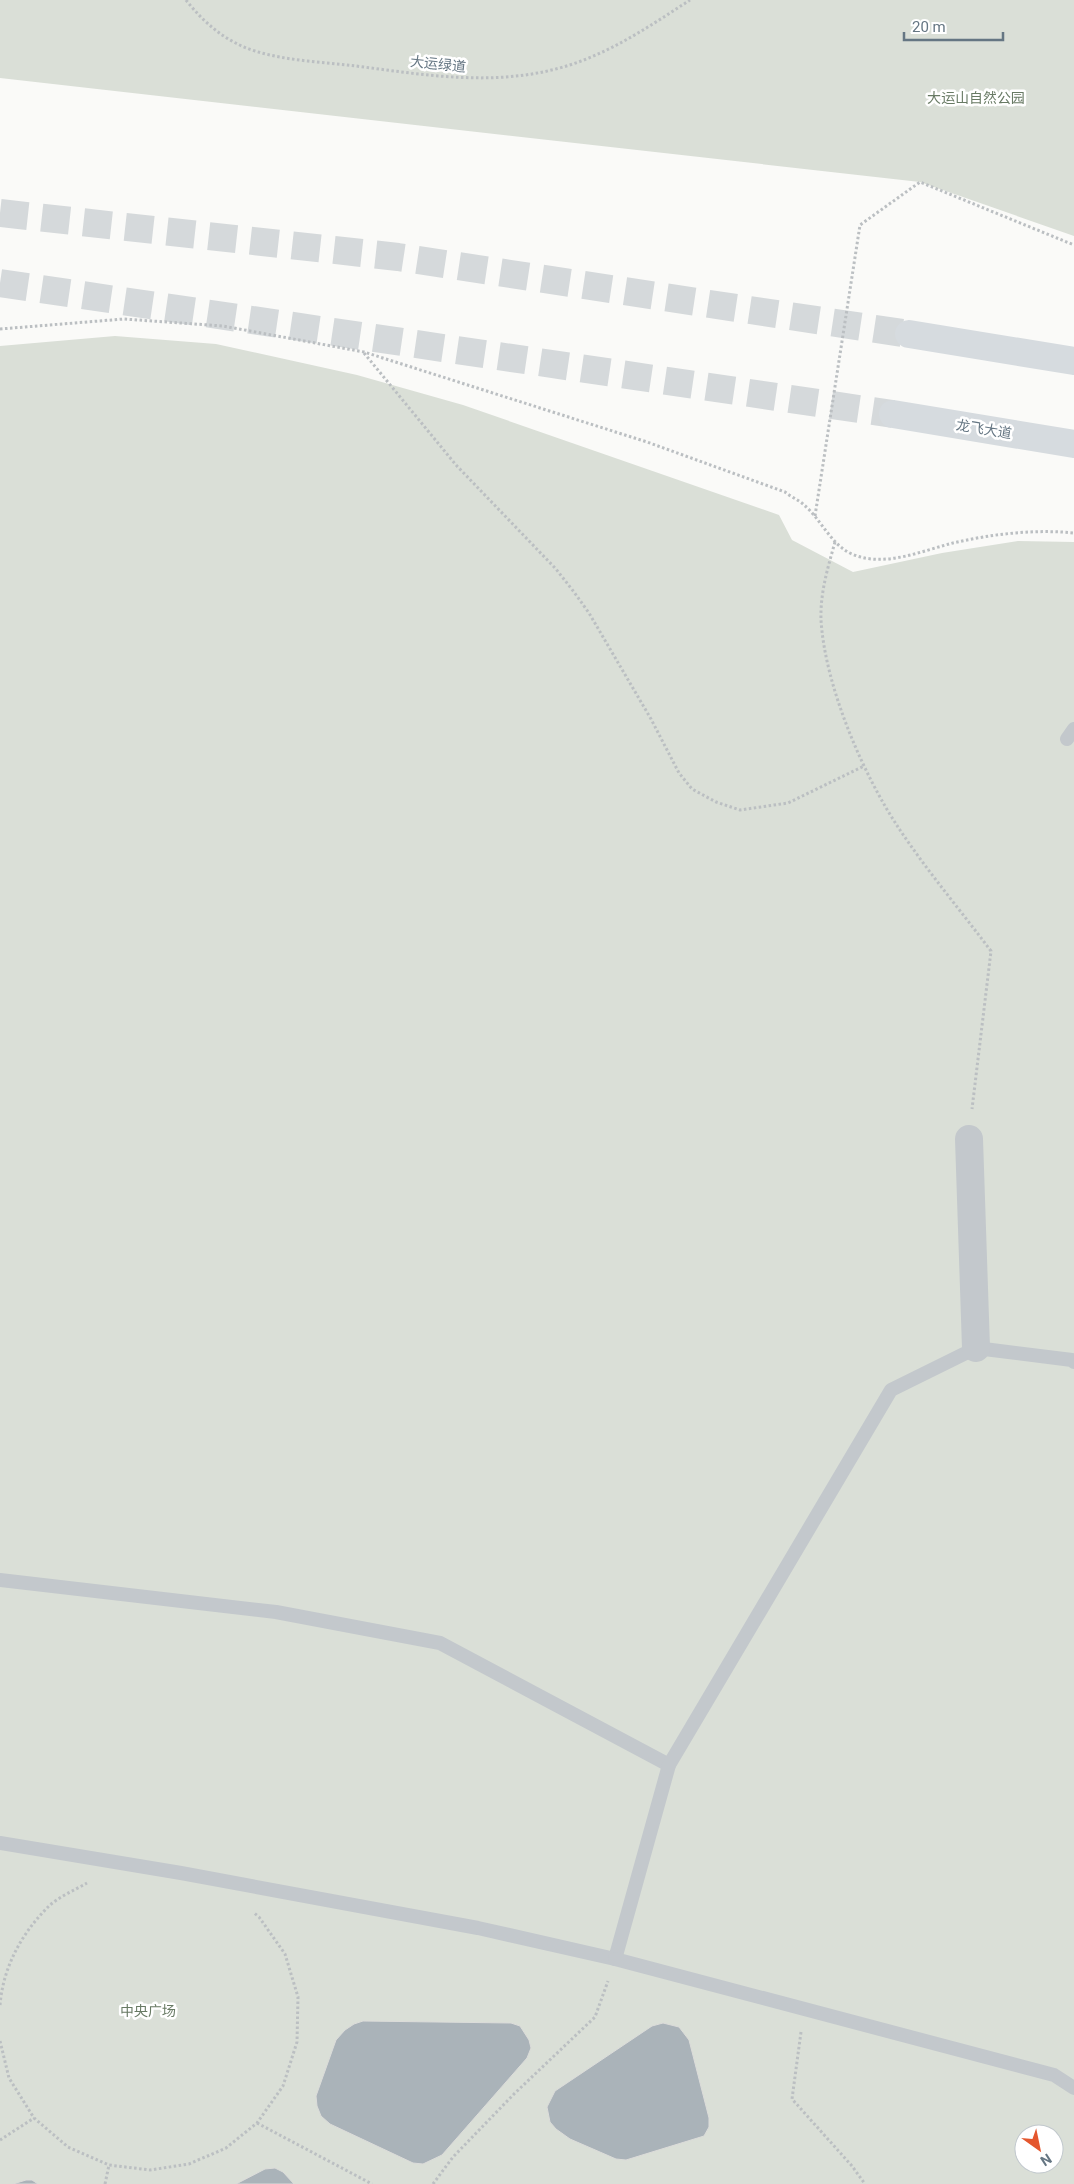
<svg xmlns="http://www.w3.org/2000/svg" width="1074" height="2184" font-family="Roboto,'Noto Sans SC',sans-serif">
<rect width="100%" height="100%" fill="#fafaf8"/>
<!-- green -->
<g fill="#dadfd7" fill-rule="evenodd">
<path d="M0,0H1074V236L920,182L0,78Z"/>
<path d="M115,336L216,344L357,375L463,405L779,515L792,540L853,572L942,553L1018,541L1074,542V2184H0V346ZM1024,2134H1054V2164H1024Z"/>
</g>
<!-- building -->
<g fill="#aab3b9" stroke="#dcdcda">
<path d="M363,2021L511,2023L520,2026L529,2040L531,2048L527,2058L442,2155L423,2164L413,2163L330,2124L321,2116L317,2106L316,2096L336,2040L345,2030L354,2024Z"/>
<path d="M663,2023L679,2027L689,2040L709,2118V2127L704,2136L626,2160L616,2159L570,2139L556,2129L550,2122L547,2107L555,2091L652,2026Z"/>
<path d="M275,2168L283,2172L294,2184H236L265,2169Z"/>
<path d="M26,2180H32L38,2184H13Z"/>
</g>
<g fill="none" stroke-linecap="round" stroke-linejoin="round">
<!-- secondary-tunnel -->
<g stroke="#d5d9db" stroke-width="28" stroke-dasharray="28 14" stroke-linecap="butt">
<path d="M0,213L398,257L909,334"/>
<path d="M0,283L893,414"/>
</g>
<!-- path -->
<g stroke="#bbbfc2" stroke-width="3" stroke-dasharray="2.5 2.5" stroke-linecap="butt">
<path d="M186,0C204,23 226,42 255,51C287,61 323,62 356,66C426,75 494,87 563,67C609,54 650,26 690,0"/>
<path d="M0,329L124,319L223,326L364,352L647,442L785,492C791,497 799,500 804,505C821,519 831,545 852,554C884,568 921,551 953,543C992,534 1034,529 1074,533"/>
<path d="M364,353L456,465L556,569L574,592L589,613L651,719L679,773L692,789L716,802L740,810L788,803L864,766"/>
<path d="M815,516L860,225L920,182L1074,245"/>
<path d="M835,542C828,567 820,593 821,620C825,686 863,775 900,830C928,872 961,911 991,951L972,1109"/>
<path d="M0,2005C3,1968 21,1934 48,1907C58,1897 75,1890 87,1883"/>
<path d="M801,2032L792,2099L852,2166L865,2184"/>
<path d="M0,2041L9,2078L34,2118L68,2147L109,2165L150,2170L189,2164L226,2148L257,2123L283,2086L297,2042L298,1997L285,1954L259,1917L253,1912"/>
<path d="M257,2123L372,2184"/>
<path d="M0,2140L34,2118"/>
<path d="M105,2184L109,2165"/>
<path d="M433,2184L453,2157L514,2094L595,2017L608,1981"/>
</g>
<!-- lane -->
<g stroke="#c3c8cc" stroke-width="14">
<path d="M1067,739L1074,729"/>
<path d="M0,1580L276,1612L440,1643L669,1765"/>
<path d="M0,1843L181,1873L478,1928L615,1959L669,1765L891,1390L976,1348L1072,1360L1074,1362"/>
<path d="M615,1959L1054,2075L1074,2088"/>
</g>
<!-- street -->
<path stroke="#c3c8cc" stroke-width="28" d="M969,1139L976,1348"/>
<!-- secondary -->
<g stroke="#d6dbdf" stroke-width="28">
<path d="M909,334L1074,361"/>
<path d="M893,414L1074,444"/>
</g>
</g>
<g text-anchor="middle" stroke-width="5" stroke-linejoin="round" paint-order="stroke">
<!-- street labels -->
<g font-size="14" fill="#657683" stroke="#fff">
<text transform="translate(438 64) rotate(6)" y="5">大运绿道</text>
<text transform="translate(984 429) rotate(9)" y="5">龙飞大道</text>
</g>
<!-- park labels -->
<g font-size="14" fill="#687a64" stroke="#fff">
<text x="976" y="103">大运山自然公园</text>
<text x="148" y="2016">中央广场</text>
</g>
</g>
<!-- north arrow -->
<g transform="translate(1039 2149) rotate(147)"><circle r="24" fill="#ffffff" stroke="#c1c8cd"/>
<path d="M0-4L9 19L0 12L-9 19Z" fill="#e4572e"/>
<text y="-8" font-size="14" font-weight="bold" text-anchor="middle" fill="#657683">N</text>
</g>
<!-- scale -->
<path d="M904 32v8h99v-8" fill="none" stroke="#657683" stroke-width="2.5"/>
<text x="912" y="32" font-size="15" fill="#657683" stroke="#ffffff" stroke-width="4" paint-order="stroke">20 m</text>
</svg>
